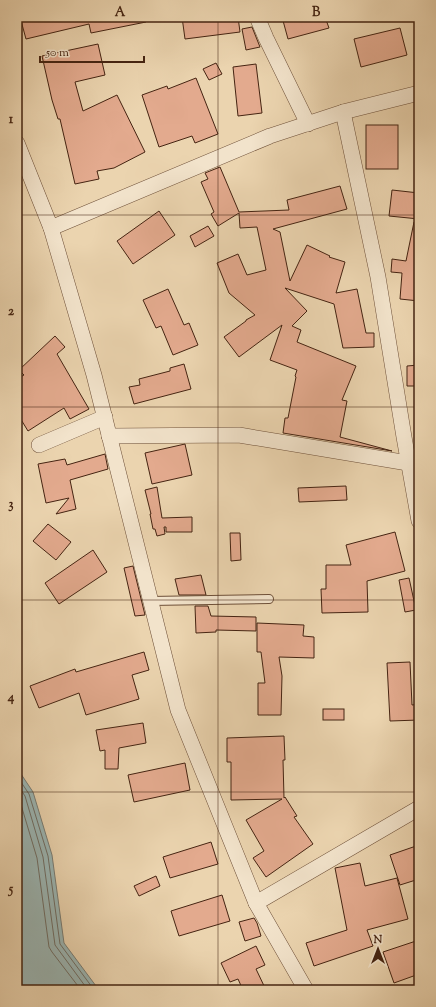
<svg xmlns="http://www.w3.org/2000/svg" width="436" height="1007" font-family="'Sorts Mill Goudy',serif">
<rect width="100%" height="100%" fill="#ebd4af"/>
<filter id="stains"><feTurbulence type="fractalNoise" baseFrequency=".005" numOctaves="4"/><feColorMatrix values="0 0 0 0 .2 0 0 0 0 .09 0 0 0 0 .02 0 0 0 .5 -.17"/></filter>
<radialGradient id="worn" r=".72"><stop offset=".6" stop-color="#630" stop-opacity="0"/><stop offset="1" stop-color="#630" stop-opacity=".3"/></radialGradient>
<!-- water -->
<path fill="#9bb6b4" stroke="#797c73" d="M17,768L33,792L52,855L64,943L96,986L97,990H17Z"/>
<g fill="none" stroke-linecap="round" stroke-linejoin="round">
<!-- shore -->
<g stroke="#706d63" stroke-width="1">
<path d="M17,776L29,794L48,856L60,944L92,987L93,990"/>
<path d="M17,784L25,796L43,857L55,945L88,990"/>
<path d="M17,795L19,798L37,858L49,947L52,952L81,990"/>
</g>
</g>
<!-- building -->
<g fill="#e3aa8e" stroke="#452412">
<path d="M20,17H146V22L91,33L89,24L26,39Z"/>
<path d="M182,17H238L240,32L185,39Z"/>
<path d="M282,17H325L329,28L288,39Z"/>
<path d="M252,27L260,47L246,50L242,29Z"/>
<path d="M400,28L407,55L361,67L354,39Z"/>
<path d="M98,44L105,75L75,82L83,111L117,95L145,152L114,168L97,171L99,179L75,184L60,119H58L52,100L42,56Z"/>
<path d="M216,63L222,74L209,80L203,69Z"/>
<path d="M256,64L262,113L238,116L233,67Z"/>
<path d="M196,78L218,134L195,143L192,136L159,147L142,95L167,86L168,89Z"/>
<rect x="366" y="125" width="32" height="44"/>
<path d="M220,167L239,212L289,210L287,200L340,186L347,209L273,229L280,232L290,281L307,245L330,256L329,257L345,262L336,293L357,289L366,333H374V347L343,348L334,304L285,288L307,311L292,326L301,330L297,342L356,366L342,400L347,401L340,437L392,451L283,433L285,418H288L296,377L295,376L297,370L270,360L282,325L239,357L224,337L246,321V320L255,315L229,293L217,263L238,254L247,275L266,270L257,227L240,228L239,213L218,226L211,214L214,212L201,182L208,179L205,173Z"/>
<path d="M392,190L419,193V219L389,216Z"/>
<path d="M159,211L175,235L133,264L117,241Z"/>
<path d="M414,222L419,223V301L400,299L402,273L391,272L392,259L406,261Z"/>
<path d="M208,226L214,236L195,247L190,236Z"/>
<path d="M168,289L184,325L189,323L198,345L173,355L161,326L156,328L143,300Z"/>
<path d="M55,336L65,347L57,354L89,409L70,419L64,408L28,431L17,413V379L24,375L19,370Z"/>
<path d="M184,364L191,389L134,404L129,387L140,385L139,379L170,371V368Z"/>
<path d="M419,365V386H407V366Z"/>
<path d="M185,444L192,475L152,484L145,453Z"/>
<path d="M105,454L108,469L70,480L76,509L56,514L69,498L46,503L38,464L65,459L67,465Z"/>
<path d="M346,486L347,500L299,502L298,488Z"/>
<path d="M157,487L162,518L192,517V532H166V527H164L165,534L157,536L155,529H153L150,514H151L145,490Z"/>
<path d="M48,524L71,542L56,560L33,541Z"/>
<path d="M395,532L405,571L367,581L368,612L322,613L321,589H326V565H351L346,545Z"/>
<path d="M230,533H240L241,560L231,561Z"/>
<path d="M93,550L107,572L59,604L45,583Z"/>
<path d="M133,566L145,615L135,616L124,568Z"/>
<path d="M201,575L206,595H179L175,579Z"/>
<path d="M409,578L416,610L405,612L399,580Z"/>
<path d="M195,606H208L211,616L256,617V631L216,630V632L196,633Z"/>
<path d="M257,623L304,625L303,636L314,637V658L279,657L282,676L281,715H258V683H265L261,652H257Z"/>
<path d="M144,652L149,670L132,675L139,699L86,715L79,693L39,708L30,686L75,669L76,672Z"/>
<path d="M410,662L412,705L419,704V720L390,721L387,663Z"/>
<rect x="323" y="709" width="21" height="11"/>
<path d="M143,723L146,743L119,748L118,769H105V750L100,751L96,730Z"/>
<path d="M284,736L285,760H283L284,798L285,797L297,816L294,817L313,844L266,877L253,858L264,851L246,820L282,799L231,800V762H227V738Z"/>
<path d="M185,763L190,790L134,802L128,775Z"/>
<path d="M211,842L218,864L170,878L163,857Z"/>
<path d="M419,845V879L400,885L390,855Z"/>
<path d="M360,863L365,886L397,878L408,919L367,930L373,946L314,966L306,943L347,930L335,868Z"/>
<path d="M156,876L160,886L139,896L134,886Z"/>
<path d="M222,895L230,921L179,936L171,911Z"/>
<path d="M254,918L257,923L261,936L245,941L239,922Z"/>
<path d="M419,940V974L394,983L383,952Z"/>
<path d="M256,946L265,965L256,969L266,990H243L238,979L230,982L221,963Z"/>
</g>
<g fill="none" stroke-linecap="round" stroke-linejoin="round">
<!-- service casing -->
<g stroke="#6e5039" stroke-width="10">
<path id="service" d="M150,601L269,599"/>
</g>
<!-- minor casing -->
<g stroke="#6e5039" stroke-width="16">
<g id="minor">
<path d="M257,17L266,38L308,124"/>
<path d="M343,112L378,277L404,437L419,521"/>
<path d="M17,143L51,228L94,375L178,710L256,903L306,990"/>
<path d="M51,228L270,136L343,112L419,93"/>
<path d="M109,436L239,435L408,463"/>
<path d="M39,445L105,417"/>
<path d="M256,903L419,808"/>
</g>
</g>
<!-- service -->
<use href="#service" stroke="#f2e3cb" stroke-width="8"/>
<!-- minor -->
<use href="#minor" stroke="#f2e3cb" stroke-width="15"/>
</g>
<!-- grid -->
<path fill="none" stroke="#452412" stroke-width="1" stroke-opacity="0.55" d="M218,17V990M17,215H419M17,407H419M17,600H419M17,792H419"/>
<!-- margin -->
<rect width="436" height="1007" fill="none" stroke="#ebd4af" stroke-width="44"/>
<!-- north arrow -->
<g transform="translate(378 949)" stroke="#f2e3cb" stroke-width="3" paint-order="stroke">
<path d="M0-3L7 15L0 10L-7 15Z" fill="#452412"/>
<text y="-6" font-size="11" font-weight="bold" text-anchor="middle" fill="#452412">N</text>
</g>
<!-- scale -->
<path d="M40 56v6h104v-6" fill="none" stroke="#452412" stroke-width="2"/>
<text x="46" y="56" font-size="12" fill="#452412" stroke="#f2e3cb" stroke-width="3" paint-order="stroke">50 m</text>
<rect x="22" y="22" width="392" height="963" fill="none" stroke="#452412" stroke-width="1.5"/>
<g font-size="13" text-anchor="middle" font-weight="bold" fill="#452412">
<text x="120" y="16">A</text>
<text x="316" y="16">B</text>
<text x="11" y="123">1</text>
<text x="11" y="315">2</text>
<text x="11" y="508">3</text>
<text x="11" y="701">4</text>
<text x="11" y="893">5</text>
</g>
<rect width="100%" height="100%" filter="url(#stains)"/>
<rect width="100%" height="100%" fill="url(#worn)"/>
</svg>
